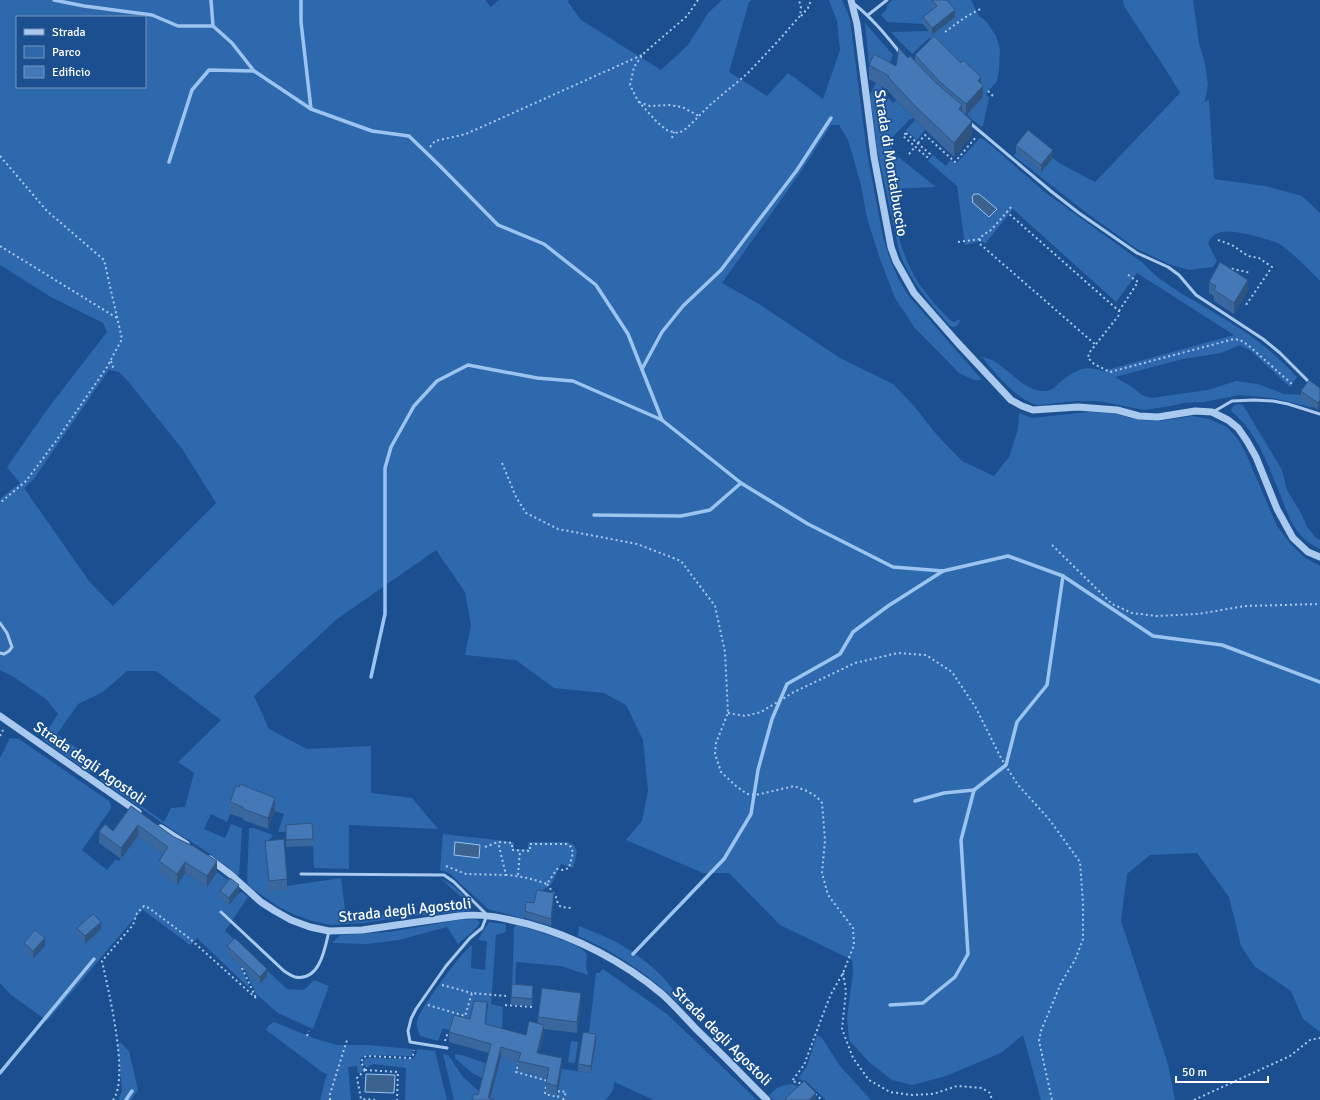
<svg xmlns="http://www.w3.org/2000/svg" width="1320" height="1100" font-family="Signika,sans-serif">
<rect width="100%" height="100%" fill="#1b4f8f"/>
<!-- green -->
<g fill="#2e69ad" fill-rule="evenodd">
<path d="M0,0H485L491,7L499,0H569L568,2L581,20L661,70L688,45L708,13L722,0H752L749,2L729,72L767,96L788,73L823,99L840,50L837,21L829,0H842L850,19L867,153L883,237L889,256L898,278L908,295L982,380H974L959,373L914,327L895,298L880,259L867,218L861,185L848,140L839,125H831L800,173L722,283L759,304L840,358L893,384L914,406L936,434L962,461L994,476L1009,457L1018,429L1019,413L1032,418L1088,412L1111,413L1140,420L1161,421L1192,416L1209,419L1227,427L1238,439L1247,456L1277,526L1289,542L1304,557L1320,566V1032L1303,1019L1291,991L1254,966L1241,946L1229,897L1197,853L1150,855L1127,874L1121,921L1168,1064L1175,1100H1041L1023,1035L1001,1053L946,1076L912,1085L892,1080L869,1062L849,1040L847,1018L853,972L852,960L780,925L729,873H703L626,840L642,821L648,791L643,740L626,705L604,693L554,688L516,660L465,655L471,625L465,592L436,550L337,619L254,696L269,729L307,749L371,746V793L412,798L438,829L349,825V869L314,868L312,831L278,832L284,814L274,811L275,808L236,798L227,822L211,814L204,829L225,838L231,824L242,828L239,876L236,875L229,868L206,851L168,827L99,779H104L164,822L171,808L185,807L194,773L178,762L221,720L156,671H127L103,692L78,704L57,734L78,749L88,759L90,773L42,739L58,714L46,699L12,676L0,670V499L20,483L7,467L49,407L107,332L103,323L51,297L0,265ZM17,17H145V87H17ZM109,370L119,372L127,380L183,450L216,503L113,606L89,581L24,488L33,480Z"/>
<path d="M892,0H940L937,13L923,24L887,22L881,15L887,9V5Z"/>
<path d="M941,0H971L979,16L986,21L996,36L1000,49L999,69L997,81L986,94L989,98L983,126L981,127L968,116V113L983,97L936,44L929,38L912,54L891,32L929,31L932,35Z"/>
<path d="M1123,0H1193L1199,43L1205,64L1208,85L1205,101L1201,104L1209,100L1214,179L1265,186L1302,196L1320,213V281C1308,269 1295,255 1281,245C1271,239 1232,229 1221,232C1214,234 1211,237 1208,243L1217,261L1213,267L1189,270L1182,268L1171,265L1137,249L1088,214L1014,156L1016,152L1041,172L1053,158L1059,163L1095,182L1180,93C1163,63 1142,35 1124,6Z"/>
<path d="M865,23L893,55L885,74L870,77Z"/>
<path d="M876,83L880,85L886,93L882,96L886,101L889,98L893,103L896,100L913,118L909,120L891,139L892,152L936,187L889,189C895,223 901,259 922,288C930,299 940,310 950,320L954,322L961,319L957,326L953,327L949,325C929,302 909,280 899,251L878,154L870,95Z"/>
<path d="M915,120L925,130L917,140L906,130Z"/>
<path d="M980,138L985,140L1046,193L1143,263C1155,277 1169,285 1184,295C1203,306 1221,316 1239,328C1261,342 1279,358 1297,377L1290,387L1251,351L1240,345L1221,353L1183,359L1115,377L1132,387L1142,395L1151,398L1208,390L1236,381L1258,384L1284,394L1304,395L1314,408L1273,398L1240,395L1204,402L1183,403L1171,406L1144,410L1098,401H1077L1039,405C1018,402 995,373 982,357C986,358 990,359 994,361C1008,369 1025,391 1043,391C1050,392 1054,388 1059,383C1074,371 1084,364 1103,371L1234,335L1137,273L1116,302L1013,209L985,244L982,241L965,245L957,186L928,161L933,155L946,166L951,160L956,164Z"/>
<path d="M1239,404L1243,405L1282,470L1287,490L1302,515L1306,525L1315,537L1320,540V549C1312,545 1303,539 1298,532C1291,523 1286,510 1282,499C1269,468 1258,432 1231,411L1233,406Z"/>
<path d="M10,738L19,739L109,801L111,806L110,810L82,850L107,870L116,859L119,861L133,843L136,835L168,844L177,885L185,873L207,887L217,872L231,882L221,898L229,905L239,893L242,892L248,897L225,931L287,989L304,990L314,980L329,986L313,1029L278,1013L256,994L245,970L259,984L227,953L240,965L250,989L197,938L190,945L143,910L133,920L47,1021L10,994L0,983V758Z"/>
<path d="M249,828H253L273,835L267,843L287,890V886L341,878L346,918L468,907V903L441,879H442L452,885L471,902V909L469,911L409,916L364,923L331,925L312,921L293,914L279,907L250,887L247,882Z"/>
<path d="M443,834L514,842V849H528V842H568L574,845L577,852L573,868L561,864L551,885L543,890L542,898L534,911L526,909L524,919L488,909L449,873L440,870Z"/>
<path d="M475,919L480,922C477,930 465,937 458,944L447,927L399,940L367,944L332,943L338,937L341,935L389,932L459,920Z"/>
<path d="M489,922L506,924V932L496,935L491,1004L503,1007L502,1031L549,1079L557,1096L562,1069L591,1073L588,1041L596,973H599L603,969L667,1014L757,1100H654L614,1082C614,1089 611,1095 605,1100H454L443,1054L448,1055L463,1077L481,1093L499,1067L485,1034L488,1003L482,1002L470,1030L452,1031L443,1028L438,1041L420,1036C418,1031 416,1026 417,1021C420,1009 462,951 472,945L471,968L485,970L487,941L478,940Z"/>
<path d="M516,925C528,928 581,944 586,953C588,958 586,962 586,966C586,968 588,972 588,975L561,966L516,962L515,992H512L514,928Z"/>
<path d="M579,926C589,930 600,934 610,939C637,952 672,979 683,1007C649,975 621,955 578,936Z"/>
<path d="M274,1022L316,1039L337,1045H367L413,1049L411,1056H408L365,1055L360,1059V1063L364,1070L360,1073H358L357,1066L348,1067L351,1100H320L327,1074L322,1072L266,1030L269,1025Z"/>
<path d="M817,1035L822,1038L840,1066L871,1100H826L806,1081L798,1079L807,1066Z"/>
<path d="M571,1041L578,1042L575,1063L568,1062Z"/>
<path d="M120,1042L129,1051L138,1090L131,1100H118L122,1091L118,1045Z"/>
<path d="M417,1049L435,1051L447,1100H405L406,1068L373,1064L366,1068L363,1062L365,1059L367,1058L412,1059L416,1055Z"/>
<path d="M455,1054L465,1056L488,1064L484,1079L472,1073L455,1058Z"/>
<path d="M791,1084L801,1087L792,1100H774L769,1096C775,1088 781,1085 791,1084Z"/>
</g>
<!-- water -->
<g fill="#3c6290" stroke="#9cc4f0">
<path d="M974,194H979L997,209L989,217L972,202L973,201L972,197Z"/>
<path d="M455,842L480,845L479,858L454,855Z"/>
<path d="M366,1074L395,1075L394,1093L365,1092Z"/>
</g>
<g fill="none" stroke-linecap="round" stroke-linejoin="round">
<!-- stream -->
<g stroke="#9cc4f0" stroke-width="3.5">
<path d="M54,0L84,6L152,15L178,26H213L232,43L254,71L311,109L372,131L409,136L440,166L498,225L544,244L596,285L628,334L662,420L741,483L808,524L893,567L943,571L1008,556L1063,576L1153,636L1222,645L1320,682"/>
<path d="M211,0L213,26"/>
<path d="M301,0V22L311,109"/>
<path d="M169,162L192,90L209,70L254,71"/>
<path d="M642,369L662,332L683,306L721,270L797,170L831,118"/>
<path d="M594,515L681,516L710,510L741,483"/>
<path d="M371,677L385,614V468L391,447L414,406L437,381L468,365L537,378L573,381L662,420"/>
<path d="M915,801L944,793L974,790"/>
<path d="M633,954L724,859L751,814L758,770L772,719L787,684L840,654L853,632L888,606L943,571"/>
<path d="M890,1005L923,1003L955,977L968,954L961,840L974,790L1006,765L1017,722L1047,685L1063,576"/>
<path d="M0,1073L94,959"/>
<path d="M126,1100L132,1091"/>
</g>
<!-- path -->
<g stroke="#a9c9ee" stroke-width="2" stroke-dasharray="2 3" stroke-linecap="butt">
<path d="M698,0L687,16L643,54L634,67L630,85L638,101L657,122L668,131L679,133L687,128L711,104L747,74L779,40L800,16L801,8L799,0"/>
<path d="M801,16L808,8L811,0"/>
<path d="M945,32L964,18L982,8"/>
<path d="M988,91L994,97"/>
<path d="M639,102L650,106L669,105L682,107L699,116"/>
<path d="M906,133L930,154L927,157L903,136Z"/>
<path d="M672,138L674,132"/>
<path d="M918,143L925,135L955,162L976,137"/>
<path d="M430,147L435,141L466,134L642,55"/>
<path d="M909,154L915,147"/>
<path d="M0,156L47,211L104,260L122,339L107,367L56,441L26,481L0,503"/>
<path d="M1011,207L1007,212L1119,311V315L1089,353L1088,358L1094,364L1110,372L1234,339L1240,340L1248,345L1292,384"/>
<path d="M980,239V244L1096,345"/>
<path d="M1218,240L1232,245L1248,256L1259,258L1272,267L1246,305"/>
<path d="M958,242L980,239L983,235L991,230L1007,212"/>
<path d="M0,246L117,318"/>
<path d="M1228,270L1229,268L1251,273"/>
<path d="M1119,311L1138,282L1127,274"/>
<path d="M111,361L114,370"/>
<path d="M502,463L516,497L526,513L558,529L637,544L681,561L715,606L725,652L728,713L716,743L715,754L721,772L736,786L747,794L756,795L794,786L807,791L817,797L822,803L825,840L822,873L828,895L853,928L854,945L843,973L831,994L825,1009L804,1065L792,1081L803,1084"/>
<path d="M1052,545L1112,604L1132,613L1156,616L1198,614L1245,606L1320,604"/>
<path d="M728,713L745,716L761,712L794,692L855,663L898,653L926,655L952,672L976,708L1001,758L1018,785L1049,819L1080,862L1083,903V939L1075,960L1061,983L1041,1031L1039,1041L1052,1100"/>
<path d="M0,736L3,730"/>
<path d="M485,847L498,842L512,843V850L530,851V844H567L571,847L573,853L569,868L563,870L557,869L547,884C533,879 521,876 506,875L498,842"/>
<path d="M446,866L466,874L506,875"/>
<path d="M518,875L520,851"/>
<path d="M547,884L556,897L558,904L561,907L572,908"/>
<path d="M242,968L256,998"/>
<path d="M843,973L846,991L842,1029L853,1058L869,1080L890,1092L912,1095L933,1094L957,1086L982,1088L990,1093L992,1100"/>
<path d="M442,985L472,993"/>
<path d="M428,1005L465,1016L472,993L506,996"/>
<path d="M505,1005L532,1007"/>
<path d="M307,1036L309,1031"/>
<path d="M445,1041L448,1032"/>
<path d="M519,1062L516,1072L548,1081"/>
<path d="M365,1070L361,1062L363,1058L366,1056L411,1058L413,1055L414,1050"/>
<path d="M365,1070L398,1072L397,1100"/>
<path d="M365,1070L357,1078L361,1099L377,1100"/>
<path d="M546,1087L545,1094L558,1097L559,1091L566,1092L563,1100"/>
<path d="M815,1094L822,1100"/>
<path d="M113,1100C130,1078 108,989 102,961L133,925L137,913L144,906L149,908L189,938L257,999"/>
<path d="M330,1100V1094L347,1040"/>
<path d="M1194,1100L1290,1056L1310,1040L1320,1038"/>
</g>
<!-- service -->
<g stroke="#a9c9ee" stroke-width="3">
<path d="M853,3C872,18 886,35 901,54"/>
<path d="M868,15L887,0"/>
<path d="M970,123L1052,192L1079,213L1137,253L1168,267L1179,275L1196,295L1263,339L1280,353L1310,383"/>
<path d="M1213,412L1232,401L1254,400L1273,401L1288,404L1320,414"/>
<path d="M0,623L7,633L12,647L9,651L4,654L0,653"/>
<path d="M301,874L444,875L454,882L487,915L482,928L470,938L446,966L416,1009L411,1019L408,1031L410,1042L447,1048"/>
<path d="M221,912L284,971C287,973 292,976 295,977C320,982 325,948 329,931"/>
</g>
<!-- tertiary -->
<g stroke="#a9c9ee" stroke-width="7">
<path d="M851,0L857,24L874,157L891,247L896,261L914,293L957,342L1011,400L1022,406L1033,410L1078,407L1117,410L1139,416L1158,417L1195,411L1212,412L1228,420L1238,428L1247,441L1256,457L1277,509L1293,538L1308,552L1320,557"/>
<path d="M0,716L138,812"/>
<path d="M161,828L186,844"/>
<path d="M210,859L230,874L261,902L275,911L291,920L310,927L329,931L362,930L459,916C483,913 504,918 528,924C576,937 624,962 662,994C674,1005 685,1017 696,1029C720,1052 743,1076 767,1100"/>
</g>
</g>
<!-- wall -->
<g fill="#3a679d">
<path d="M932,0L955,17L932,35L923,24V17L933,9L932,7Z"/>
<path d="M915,55L981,84L983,97L966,115L962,111L972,135L954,157L915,120L888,91V90L869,79V65L896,66L908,58L915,61Z"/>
<path d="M1016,145L1053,158L1041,172L1016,152Z"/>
<path d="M1209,282L1248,291L1234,314L1214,301V296L1209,293Z"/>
<path d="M1320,388V407L1318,410L1301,398V391Z"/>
<path d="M230,802L275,809L268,829L243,820V818L230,814Z"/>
<path d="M131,806L217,872L207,887L185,873L177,885L159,872V861L163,854L138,836L121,859L99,843V832L113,831Z"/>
<path d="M286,825L313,839V846L286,847Z"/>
<path d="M265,841L287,879V890L269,892L265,852Z"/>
<path d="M220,891L239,893L229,905L220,898Z"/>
<path d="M554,900L551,926L525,918V911L534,903Z"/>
<path d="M77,928L101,929L85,944L77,935Z"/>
<path d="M24,943L45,946L33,959L24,951Z"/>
<path d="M227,946L267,976L260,984L227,953Z"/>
<path d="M533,993L532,1006L511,1005V997Z"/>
<path d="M581,1004L577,1033L544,1029V1036L539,1054L562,1068L557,1096L546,1093V1083L547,1078L518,1071V1063L501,1057L478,1095L489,1053L449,1042V1032L470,1019L487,1013L486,1024L526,1035L538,1024V1017Z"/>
<path d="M596,1042L591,1073L578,1071V1064Z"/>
</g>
<!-- shaded-wall -->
<g fill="#305480">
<path d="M955,10V17L932,35V28Z"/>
<path d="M981,77V88L978,81Z"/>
<path d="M983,86V97L966,115V104Z"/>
<path d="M962,105V119L959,109Z"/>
<path d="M972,121V135L954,157V143Z"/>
<path d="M1053,150V158L1041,172V165Z"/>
<path d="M1248,280V291L1234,314V303Z"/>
<path d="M1320,400V407L1318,410V403Z"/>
<path d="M275,798V809L268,829V818Z"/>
<path d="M138,825V836L121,859V848Z"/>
<path d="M217,861V872L207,887V876Z"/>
<path d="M185,862V873L177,885V874Z"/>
<path d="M239,885V893L229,905V898Z"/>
<path d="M554,893V900L551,926V919Z"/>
<path d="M101,922V929L85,944V936Z"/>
<path d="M45,938V946L33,959V951Z"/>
<path d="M267,969V976L260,984V977Z"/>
<path d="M581,993V1004L577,1033V1022Z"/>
<path d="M487,1002V1013L485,1034V1024Z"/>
<path d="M544,1025V1036L537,1063V1053Z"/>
<path d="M596,1034V1042L591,1073V1066Z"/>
<path d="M501,1047V1057L490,1100L488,1098Z"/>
<path d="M562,1058V1068L557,1096V1086Z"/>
<path d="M816,1093V1100H809Z"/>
</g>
<!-- building -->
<g fill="#4478b7" stroke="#305480">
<path d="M932,0H947L955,10L932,28L923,17L937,6Z"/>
<path d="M934,36L961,63L963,60L981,77L978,81L983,86L966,104L940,82L915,55Z"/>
<path d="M899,48L908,58L910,56L936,83L962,105L959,109L972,121L954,143L915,106L888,77L889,76L869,65L874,54L896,66Z"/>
<path d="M1028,130L1053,150L1041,165L1016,145Z"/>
<path d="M1220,262L1248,280L1234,303L1214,290L1216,286L1209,282Z"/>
<path d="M1309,380L1320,388V400L1318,403L1301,391Z"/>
<path d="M240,784L275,798L268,818L243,809V807L230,802L236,786L239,787Z"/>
<path d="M131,806L174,837L195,847L217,861L207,876L185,862L177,874L159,861L168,847L138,825L121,848L99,832L105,824L113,831Z"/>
<path d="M312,823L313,839L286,840V825Z"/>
<path d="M284,839L287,879L269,881L265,841Z"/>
<path d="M230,878L239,885L229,898L220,891Z"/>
<path d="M537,890L554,893L551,919L525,911L526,902L534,903Z"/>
<path d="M93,914L101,922L85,936L77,928Z"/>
<path d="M35,930L45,938L33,951L24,943Z"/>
<path d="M235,938L267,969L260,977L227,946Z"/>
<path d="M512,984L533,986L532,999L511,997Z"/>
<path d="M542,988L581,993L577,1022L538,1017Z"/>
<path d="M474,1001L487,1002L485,1024L526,1035L529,1021L544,1025L537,1053L562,1058L557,1086L546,1083L549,1068L518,1061L521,1053L501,1047L488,1098L494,1099V1100H472L474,1094L478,1095L491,1044L449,1032L454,1015L470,1019Z"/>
<path d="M583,1032L596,1034L591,1066L578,1064Z"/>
<path d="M804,1081L816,1093L809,1100H786L785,1099Z"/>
</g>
<g text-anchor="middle" stroke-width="3.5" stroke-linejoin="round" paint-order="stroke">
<!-- street labels -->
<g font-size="15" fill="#fff" stroke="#1b4f8f">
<text transform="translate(891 163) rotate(81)" y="5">Strada di Montalbuccio</text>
<text transform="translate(90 763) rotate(35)" y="5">Strada degli Agostoli</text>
<text transform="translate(405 910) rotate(-6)" y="5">Strada degli Agostoli</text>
<text transform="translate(722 1036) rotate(45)" y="5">Strada degli Agostoli</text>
</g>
</g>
<!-- legend -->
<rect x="16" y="16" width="130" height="72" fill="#1b4f8f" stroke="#7695bc"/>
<rect x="24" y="29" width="20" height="6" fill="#a9c9ee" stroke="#7695bc"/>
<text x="52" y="36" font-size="12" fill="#ffffff">Strada</text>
<rect x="24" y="46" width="20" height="12" fill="#2e69ad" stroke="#7695bc"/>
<text x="52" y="56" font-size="12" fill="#ffffff">Parco</text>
<rect x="24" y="66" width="20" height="12" fill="#4478b7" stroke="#7695bc"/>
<text x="52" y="76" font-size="12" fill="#ffffff">Edificio</text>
<!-- scale -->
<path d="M1176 1076v6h92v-6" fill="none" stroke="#ffffff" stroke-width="2"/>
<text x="1182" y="1076" font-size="12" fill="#ffffff" stroke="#1b4f8f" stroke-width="3" paint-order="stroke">50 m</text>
</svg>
